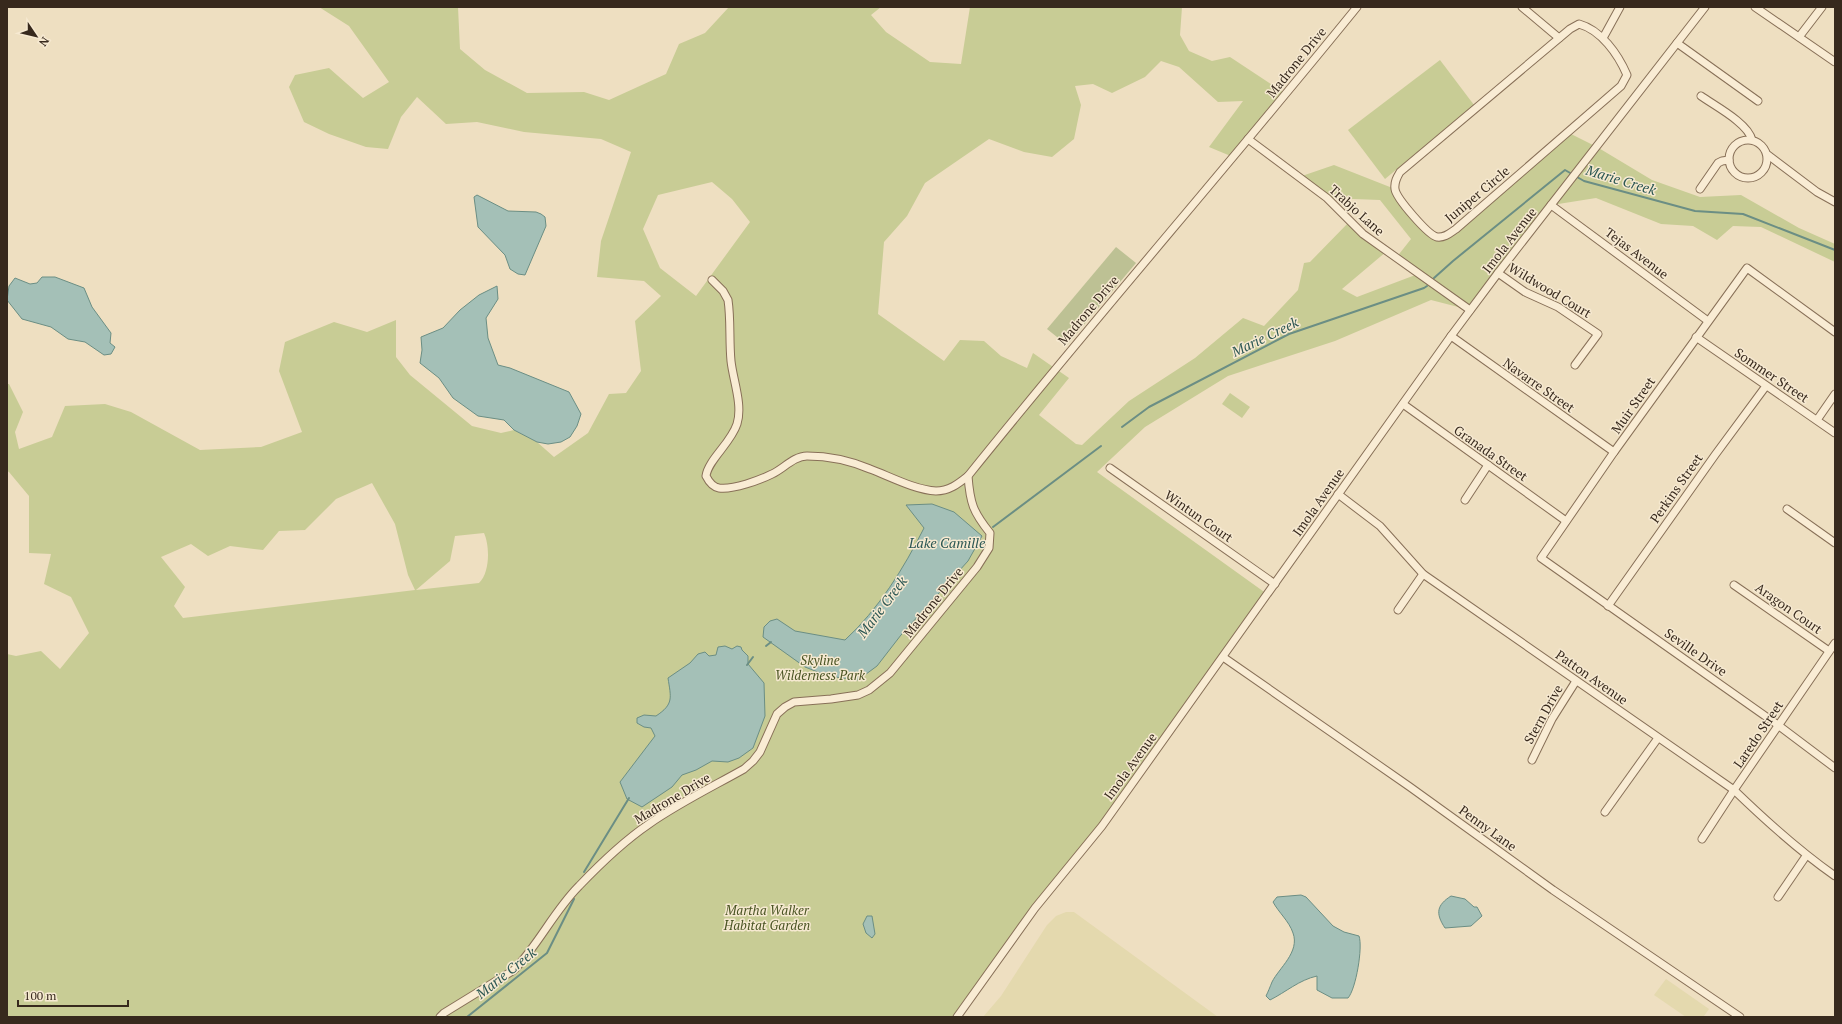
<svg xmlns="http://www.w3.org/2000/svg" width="1842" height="1024" font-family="'PT Serif',serif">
<rect width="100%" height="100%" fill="#eedfc1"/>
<!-- farmland -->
<g fill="#e4d9ae">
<path d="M1066,912H1074L1218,1017H983L1001,996L1047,925L1056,916Z"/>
<path d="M1666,979L1709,1009L1704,1016L1686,1017L1654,995Z"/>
</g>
<!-- green -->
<g fill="#c8cc95" fill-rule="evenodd">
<path d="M319,7H458L460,49L485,70L527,93L584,92L609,100L666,74L679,44L705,33L729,7H881L871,15L886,32L930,62L961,64L970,7H1182L1180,35L1189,51L1212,61L1230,57L1286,94L1233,157L1209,147L1243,101L1218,102L1179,67L1161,61L1145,77L1112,93L1093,84L1075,86L1081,105L1074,139L1052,157L1024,152L989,139L925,183L907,216L884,242L878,314L944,361L960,340L984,341L1001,356L1027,368L1033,353L1069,378L1039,415L1076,444L1082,445L1129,401L1195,358L1243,318L1264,326L1298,290L1304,263L1310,262L1350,221L1387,251L1342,289L1357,297L1418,274L1396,258L1411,239L1380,200L1327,198L1299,177L1334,165L1395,189L1426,230L1445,237L1567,132L1597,147L1652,180L1700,197L1741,195L1799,228L1835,244V262L1761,227L1733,226L1717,240L1693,226L1661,224L1596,198L1552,205L1470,310L1431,300L1335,341L1228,376L1145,427L1097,472L1267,594L1079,855L957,1017H7V654L16,656L41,651L60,669L89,633L71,597L44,584L51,554L29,553V496L9,472L7,471V384H9L23,412L15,432L19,449L52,437L65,406L105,404L131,412L200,450L261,447L302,432L279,371L285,342L334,322L367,332L396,320V357L410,375L472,426L501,433L514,430L537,442L554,457L588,433L609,394L626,393L641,371L635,321L661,296L644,281L597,277L601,241L631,152L601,139L524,132L477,122L446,124L417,97L401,117L388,149L366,147L329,134L304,122L289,87L295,75L329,68L363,98L389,82L349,26ZM712,182L732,199L750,222L696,296L660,268L643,229L658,195ZM372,483L395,524L408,575L415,590L183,618L174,606L185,587L161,557L191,544L208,556L230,546L263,550L279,531L305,530L336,499ZM484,533C490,546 490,573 479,583L416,590L450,561L455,536Z"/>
<path d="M1440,60L1474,105L1385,179L1348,130Z"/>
<path d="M1230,393L1250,407L1242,418L1222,404Z"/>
</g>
<!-- cemetery -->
<path fill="#bdc194" d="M1116,247L1136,263L1067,345L1047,329Z"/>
<!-- water -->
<g fill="#a4c0b7" stroke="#6b8e84">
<path d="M477,195L508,211L536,212L541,214L545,217L546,226L525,275L518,274L510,269L505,255L478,227L474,197Z"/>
<path d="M42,277H55L84,288L92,307L111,333L110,343L115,347L111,354L104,355L85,342L68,339L51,327L22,319L7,300L9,286L15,278L30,284L37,283Z"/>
<path d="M497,286L498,299L486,318L488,338L498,365L510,368L569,392L581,414L577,426L570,437L561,442L548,444L537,442L514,430L504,420L478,416L453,398L439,378L420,363L422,350L421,337L443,328L460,310L479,295Z"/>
<path d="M932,504L954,512L982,536L968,561L901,635L877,666L858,680L828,676L805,667L763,637L764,627L770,621L777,619L795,631L845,640C878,610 904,568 924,528L906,505Z"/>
<path d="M725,646L732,649L737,646L741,647L742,650L748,656V664L764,683L765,716L753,748L739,758L728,762L712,761L696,770L682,775L672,787L642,807L627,799L620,782L655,736L651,728L644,727L637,723V718L644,715L656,716C674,704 671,698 668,678L690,663L698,654L705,652L709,656L716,655L718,647Z"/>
<path d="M1301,895L1306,897L1333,926L1344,932L1359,936C1363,947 1356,989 1348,998H1332L1317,990V976C1299,980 1286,992 1270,1000L1266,996C1268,992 1270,987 1272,982C1279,968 1300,952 1293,933C1289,921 1279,913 1273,902L1277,897Z"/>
<path d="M1451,896L1465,899L1474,907H1477L1482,916L1471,926L1445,928C1435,913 1437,905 1451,896Z"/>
<path d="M867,916H872L875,934L872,938L866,933L863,924Z"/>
</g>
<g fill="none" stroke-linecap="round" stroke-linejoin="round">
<!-- stream -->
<g stroke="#6b8e84" stroke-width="2">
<path d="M1434,278L1453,261L1565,170L1584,181L1695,211L1743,214L1835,250"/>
<path d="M1122,427L1149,407L1289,334L1424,288L1427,286"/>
<path d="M993,527L1101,446"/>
<path d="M766,646L771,642"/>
<path d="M747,665L753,657"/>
<path d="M584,872L629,798"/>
<path d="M467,1017L547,953L574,899"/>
</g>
<!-- minor casing -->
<g stroke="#887058" stroke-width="9">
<g id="minor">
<path d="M1522,7L1559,38"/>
<path d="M1755,7L1835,62"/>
<path d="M1579,24C1601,30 1618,54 1627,75L1621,86L1456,229C1450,233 1445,238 1437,237C1428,235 1396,198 1395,189C1394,182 1397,177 1400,172L1570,29Z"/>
<path d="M1799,37L1822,7"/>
<path d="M1603,38L1620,7"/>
<path d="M1677,43L1758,101"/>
<path d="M1701,96C1715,106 1748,123 1752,140"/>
<path d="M1248,139L1327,198L1363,234L1470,310"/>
<circle cx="1748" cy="159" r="19"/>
<path d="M1768,155L1817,192L1835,202"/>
<path d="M1700,189L1718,163L1722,161L1729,160"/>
<path d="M1551,205L1708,321"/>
<path d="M1498,273L1525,292L1558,307L1598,334L1575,365"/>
<path d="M712,280L723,291L728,300C731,320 729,340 731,361C733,380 743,405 737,424C731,443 708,460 706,476C709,482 713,487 719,488C733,490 760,480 772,474C783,469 794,456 807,456C827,456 851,461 870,469C889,476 915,490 936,491C949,491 958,484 968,476"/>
<path d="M1835,332L1747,268L1614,452L1541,558L1778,725L1835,768"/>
<path d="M1451,336L1614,452"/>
<path d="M1696,337L1835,433"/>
<path d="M1403,404L1566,521"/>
<path d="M1817,420L1835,394"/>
<path d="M1110,468L1275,584"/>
<path d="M1338,494L1380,526L1423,574L1734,790C1766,821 1798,850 1835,876"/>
<path d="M1465,500L1488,465"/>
<path d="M1787,509L1835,543"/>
<path d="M1734,585L1829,651"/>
<path d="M1608,606L1715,455L1766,386"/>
<path d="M1398,610L1423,574"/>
<path d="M1223,657L1410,787L1553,890L1740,1017"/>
<path d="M1532,760L1552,719L1576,681"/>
<path d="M1605,812L1658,738"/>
<path d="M1702,839L1734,790L1835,643"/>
<path d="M1778,897L1806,856"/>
<path d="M440,1017L444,1013L514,970C539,944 554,911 579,886C600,864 624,841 649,824C679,803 712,787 744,769L753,761L760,752L777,714L785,707L794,702L831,699L858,695L869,690L890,673L977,567L989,548L990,533C973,512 970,503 968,476C1095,318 1229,165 1357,7"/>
<path d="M957,1017L1035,908L1102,826L1451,336L1498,273L1705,7"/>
</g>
</g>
<!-- minor -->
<use href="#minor" stroke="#f9ecd4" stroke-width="7"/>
</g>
<g text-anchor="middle" stroke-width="3" stroke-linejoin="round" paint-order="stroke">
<!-- street labels -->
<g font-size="13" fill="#37291d" stroke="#f6e9d1">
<text transform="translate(1296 62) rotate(-51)" y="5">Madrone Drive</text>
<text transform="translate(1477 194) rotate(-40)" y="5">Juniper Circle</text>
<text transform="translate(1357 210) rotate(42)" y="5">Trabjo Lane</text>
<text transform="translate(1509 240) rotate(-52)" y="5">Imola Avenue</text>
<text transform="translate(1637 253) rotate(37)" y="5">Tejas Avenue</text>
<text transform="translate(1550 290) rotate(31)" y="5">Wildwood Court</text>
<text transform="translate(1088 310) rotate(-50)" y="5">Madrone Drive</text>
<text transform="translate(1772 375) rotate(34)" y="5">Sommer Street</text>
<text transform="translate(1539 385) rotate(35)" y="5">Navarre Street</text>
<text transform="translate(1633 405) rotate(-55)" y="5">Muir Street</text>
<text transform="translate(1491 453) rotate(35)" y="5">Granada Street</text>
<text transform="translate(1676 488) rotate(-55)" y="5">Perkins Street</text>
<text transform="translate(1318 502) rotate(-55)" y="5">Imola Avenue</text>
<text transform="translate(1199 516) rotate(35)" y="5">Wintun Court</text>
<text transform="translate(933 602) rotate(-51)" y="5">Madrone Drive</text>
<text transform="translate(1789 608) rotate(35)" y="5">Aragon Court</text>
<text transform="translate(1696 652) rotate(35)" y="5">Seville Drive</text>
<text transform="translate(1592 677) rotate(35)" y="5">Patton Avenue</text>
<text transform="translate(1543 714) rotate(-61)" y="5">Stern Drive</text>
<text transform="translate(1758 734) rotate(-56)" y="5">Laredo Street</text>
<text transform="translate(1130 766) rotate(-54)" y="5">Imola Avenue</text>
<text transform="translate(672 798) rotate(-31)" y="5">Madrone Drive</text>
<text transform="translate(1488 828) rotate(36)" y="5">Penny Lane</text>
</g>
<!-- park labels -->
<g font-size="13" font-style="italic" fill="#4a5423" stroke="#f6e9d1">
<text x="820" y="665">Skyline<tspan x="820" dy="15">Wilderness Park</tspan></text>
<text x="767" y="915">Martha Walker<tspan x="767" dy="15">Habitat Garden</tspan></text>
</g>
<!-- water labels -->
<g font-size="14" font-style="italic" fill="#2c5753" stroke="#f6e9d1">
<text transform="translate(1621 180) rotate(17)" y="5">Marie Creek</text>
<text transform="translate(1265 337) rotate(-26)" y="5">Marie Creek</text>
<text x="947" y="548">Lake Camille</text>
<text transform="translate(882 607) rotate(-53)" y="5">Marie Creek</text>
<text transform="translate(506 973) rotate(-39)" y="5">Marie Creek</text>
</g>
</g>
<!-- border -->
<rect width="1842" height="1024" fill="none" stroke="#37291d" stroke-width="16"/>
<!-- north arrow -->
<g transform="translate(36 36) rotate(125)" stroke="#f6e9d1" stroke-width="3" paint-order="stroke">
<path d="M0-3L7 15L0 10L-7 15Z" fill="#37291d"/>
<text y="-6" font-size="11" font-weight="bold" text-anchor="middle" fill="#37291d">N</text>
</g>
<!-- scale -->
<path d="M18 1000v6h110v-6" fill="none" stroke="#37291d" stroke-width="2"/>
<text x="24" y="1000" font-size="12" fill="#37291d" stroke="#f6e9d1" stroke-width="3" paint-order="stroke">100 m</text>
</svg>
